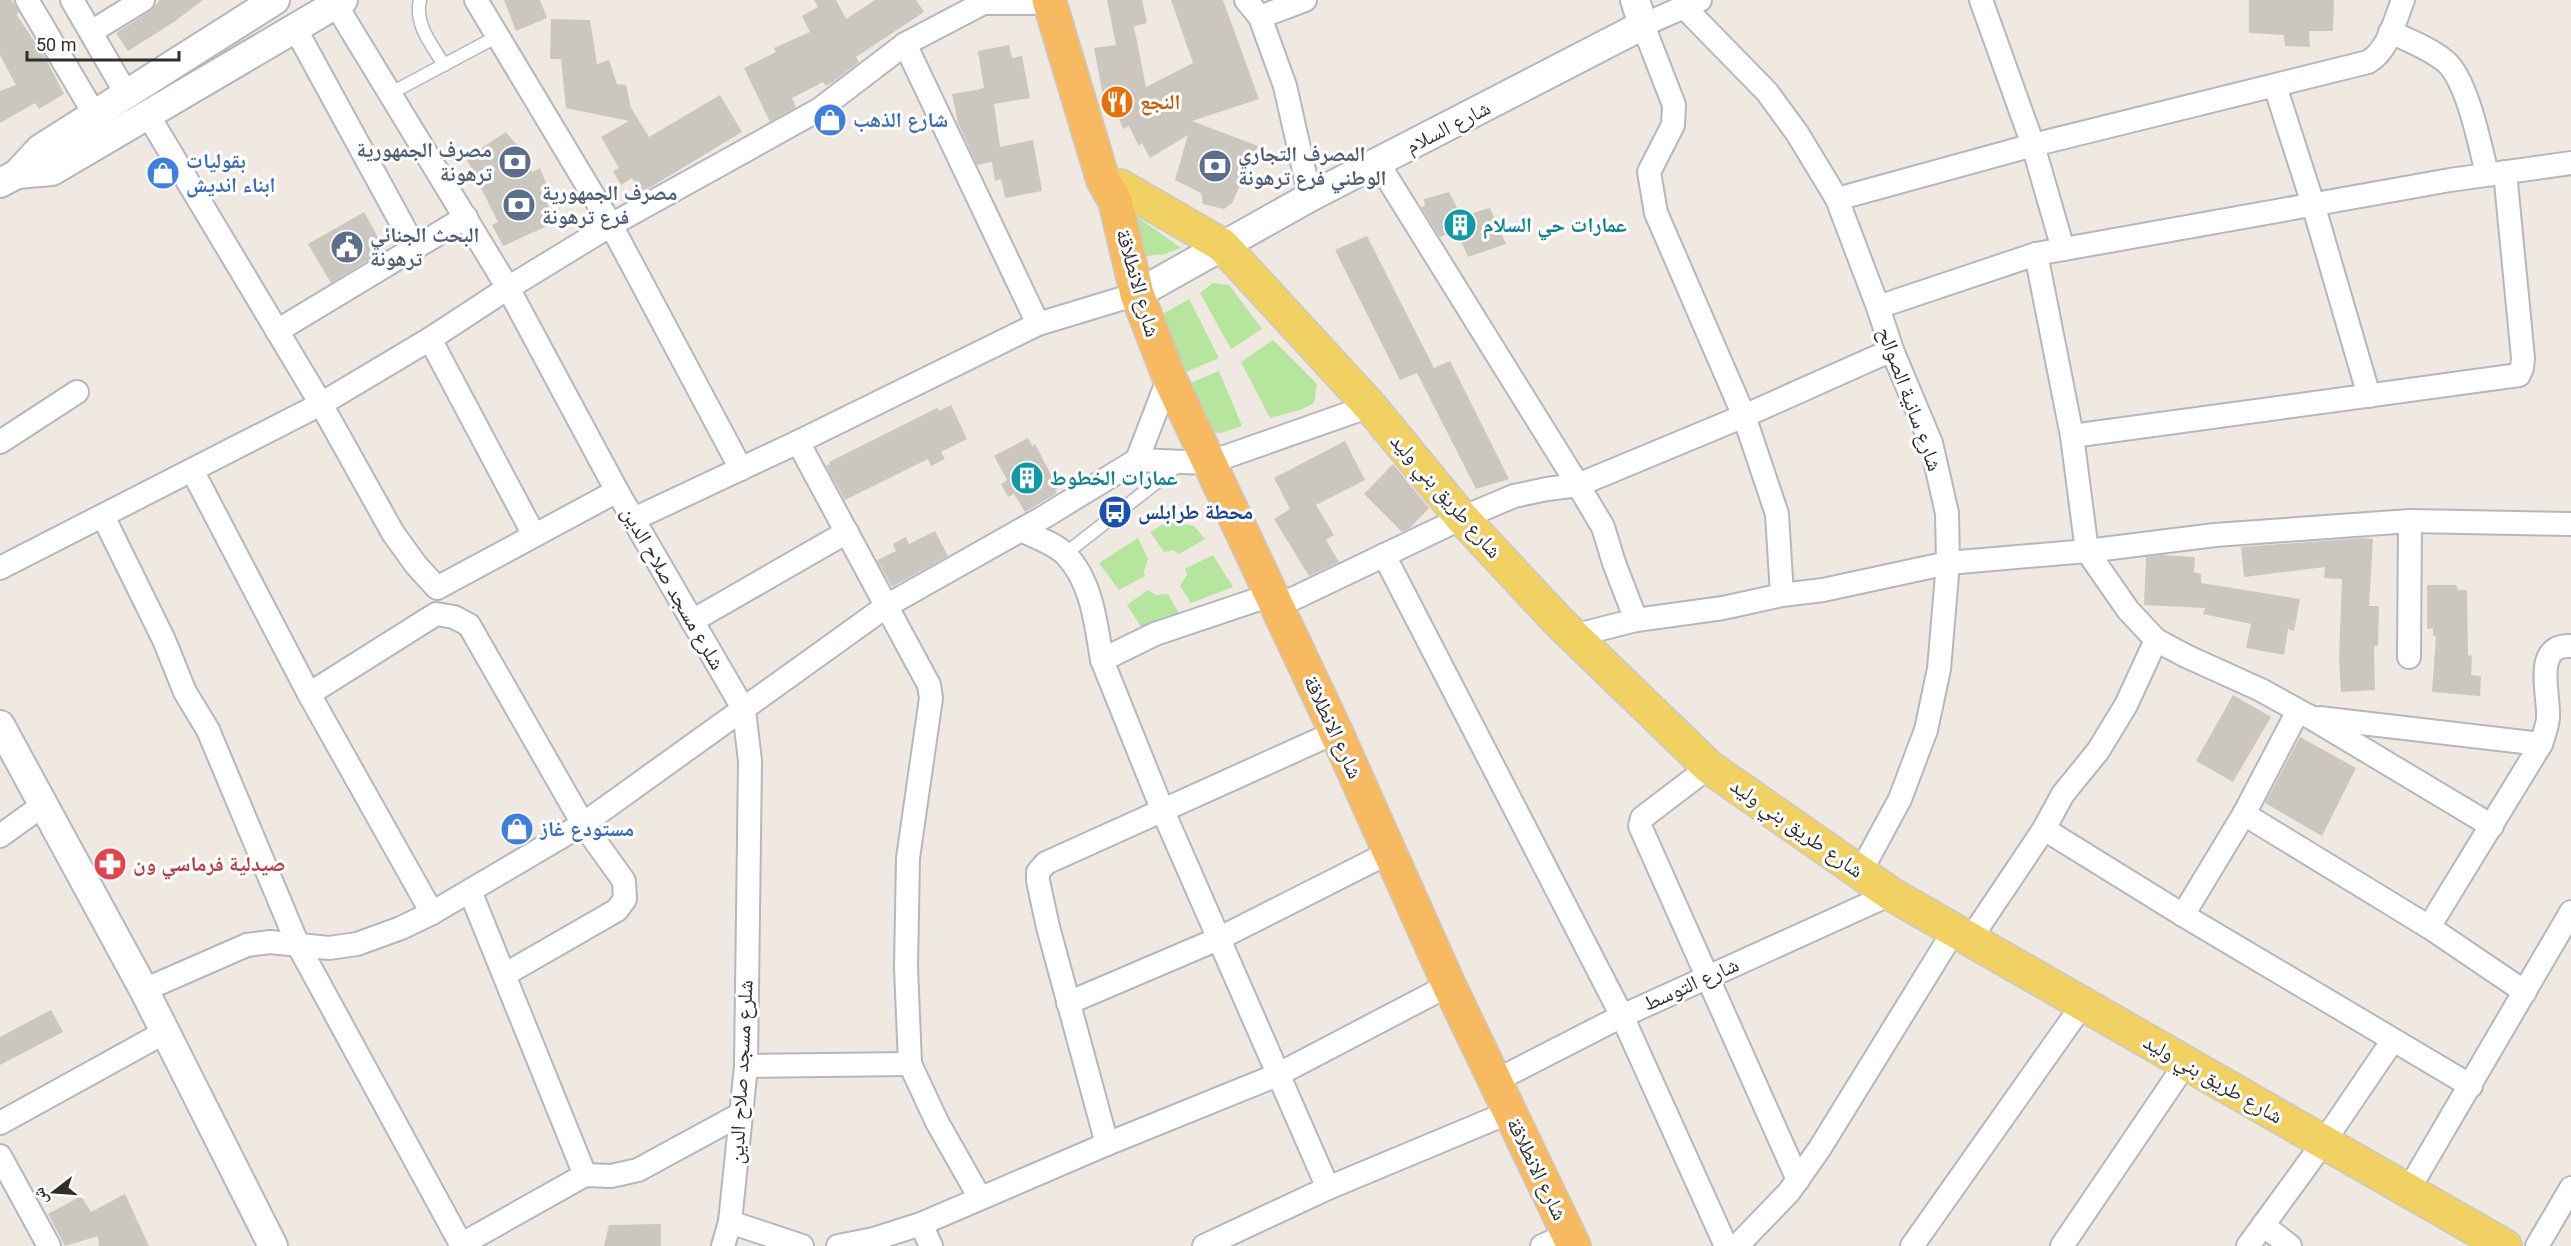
<svg xmlns="http://www.w3.org/2000/svg" width="2571" height="1246" font-family="Roboto,'Noto Naskh Arabic',sans-serif">
<rect width="100%" height="100%" fill="#efe9e1"/>
<!-- green -->
<g fill="#b6e59e">
<path d="M1129,211L1181,248L1165,254L1146,256L1135,248Z"/>
<path d="M1213,283L1229,285L1262,329L1231,349L1200,293Z"/>
<path d="M1189,299L1219,358L1177,376L1159,320L1163,314Z"/>
<path d="M1273,340L1317,384L1314,403L1300,410L1270,418L1241,362Z"/>
<path d="M1219,371L1242,426L1221,433L1202,431L1183,386Z"/>
<path d="M1169,521L1194,526L1205,539L1179,554L1173,550L1164,552L1150,532Z"/>
<path d="M1138,538L1148,559L1144,571L1145,576L1119,590L1099,563Z"/>
<path d="M1213,555L1233,587L1191,603L1180,586L1187,575L1185,569Z"/>
<path d="M1148,590L1156,595L1168,594L1179,613L1142,628L1127,605Z"/>
</g>
<!-- building -->
<g fill="#cbc7bf">
<path d="M0,0H12L19,13L16,14L45,57L64,94L39,109L35,103L0,123V91L16,85L0,55Z"/>
<path d="M160,0H203L174,22L128,51L116,33L150,11Z"/>
<path d="M504,0H540L547,18L516,31Z"/>
<path d="M814,0H836L846,19L875,0H916L924,12L856,57L859,62L833,82L826,86L823,82L792,98L796,107L770,122L744,68L776,52L774,48L810,32L802,16L818,7Z"/>
<path d="M1107,0H1142L1147,23L1134,26L1146,87L1193,63L1171,0H1223L1259,99L1192,121L1258,146L1232,203L1224,209L1203,204L1201,193L1175,180L1188,135L1150,158L1142,143L1139,146L1129,126L1123,129L1117,114L1112,115L1106,100L1104,101L1094,48L1116,45Z"/>
<path d="M2249,0H2334L2333,31H2309L2310,47L2285,46L2284,35L2249,33Z"/>
<path d="M551,19L590,20L597,64L609,60L617,84L626,85L631,108L649,137L720,95L742,132L641,193L632,178L621,185L613,171L619,168L601,137L629,121L566,108L561,59H550Z"/>
<path d="M1009,45L1012,58L1022,56L1030,98L994,104L1000,147L1033,140L1042,191L1005,198L1001,179L995,181L992,162L977,165L958,123L952,94L975,90L977,92L976,90L984,88L978,51Z"/>
<path d="M506,132L522,151L532,172L540,168L547,186L540,188L556,222L503,246L492,225L498,222L466,158Z"/>
<path d="M1449,192L1461,216L1490,208L1506,244L1468,257L1456,230L1440,237L1421,207L1425,206L1424,199Z"/>
<path d="M364,212L385,250L331,283L308,244Z"/>
<path d="M1367,236L1434,368L1450,361L1509,479L1476,489L1417,373L1400,380L1335,250Z"/>
<path d="M951,405L967,439L941,452L945,459L931,466L928,459L845,500L826,466L830,464L829,462L937,408L939,411Z"/>
<path d="M1028,438L1032,446L1035,444L1058,488L1055,490L1057,493L1025,512L1014,494L1008,497L1001,484L1007,480L994,456Z"/>
<path d="M1345,441L1365,480L1316,505L1334,535L1326,540L1339,562L1309,576L1274,519L1290,509L1274,478Z"/>
<path d="M1393,464L1429,508L1410,528L1402,532L1364,494Z"/>
<path d="M935,531L948,556L892,587L877,560L896,551L893,544L906,537L909,544Z"/>
<path d="M2364,538L2373,539L2369,606H2379L2378,646H2374L2375,690L2341,692L2339,659L2342,579L2324,578L2325,567L2244,577L2241,547Z"/>
<path d="M2162,555L2195,557L2194,572L2201,574V583L2300,599L2294,631L2288,629L2284,655L2246,648L2251,624L2203,614L2205,608L2144,605L2146,557Z"/>
<path d="M2427,585H2456L2458,590H2467L2468,655L2472,656L2471,675L2481,676L2480,696L2432,692L2436,636H2433V628L2427,629Z"/>
<path d="M2233,695L2271,717L2233,782L2196,761Z"/>
<path d="M2300,737L2356,768L2322,836L2265,803Z"/>
<path d="M51,1010L63,1032L0,1065V1037Z"/>
<path d="M125,1194L149,1246H99L98,1236L65,1246L48,1214L81,1196L91,1212Z"/>
<path d="M661,1224V1246H604L609,1225Z"/>
</g>
<g fill="none" stroke-linecap="round" stroke-linejoin="round">
<!-- service casing -->
<g stroke="#b4b7c1" stroke-width="15">
<g id="service">
<path d="M420,0C414,24 432,45 444,65"/>
<path d="M391,93L498,36"/>
<path d="M1065,554L1180,464"/>
</g>
</g>
<!-- minor casing -->
<g stroke="#b4b7c1" stroke-width="26">
<g id="minor">
<path d="M27,0L95,115"/>
<path d="M72,0L127,95"/>
<path d="M333,0L508,288L617,491L744,710L750,761L746,1066L730,1222L723,1246"/>
<path d="M476,0L611,225L741,469"/>
<path d="M1246,0L1260,17L1285,86L1310,197"/>
<path d="M1700,0L1643,25L1674,105L1673,125L1649,172L1656,213L1744,416L1777,514L1782,595"/>
<path d="M1981,0L2033,145L2063,249"/>
<path d="M985,3H1050"/>
<path d="M1683,6L1767,92L1797,133L1837,199L1878,307L1892,350L1931,443L1947,513L1948,563L1939,669L1926,730L1900,799L1860,873"/>
<path d="M1260,17L1305,0"/>
<path d="M295,28L415,248"/>
<path d="M91,32L143,0"/>
<path d="M2390,32C2408,40 2429,48 2445,61C2467,79 2480,145 2487,174"/>
<path d="M905,44L1038,324"/>
<path d="M2275,86L2313,204L2369,396"/>
<path d="M148,115L321,404L393,533L416,565L437,588L617,491"/>
<path d="M1378,163L1578,485L1744,416L1892,350"/>
<path d="M1837,199L2033,145L2368,62C2388,51 2395,20 2403,0"/>
<path d="M2036,254L2072,436L2087,551L2128,610L2156,640L2186,656L2261,690L2310,717L2492,826"/>
<path d="M1878,307L2036,254L2450,180L2571,163"/>
<path d="M277,331L466,217"/>
<path d="M2072,436L2519,375L2522,368L2523,358L2505,172"/>
<path d="M0,442L77,392"/>
<path d="M798,442L929,685L931,698L908,858L906,967L910,1064L937,1122L980,1198"/>
<path d="M1137,460L1169,377"/>
<path d="M192,470L309,694L432,913"/>
<path d="M103,516L164,640L185,692L208,730L298,945L462,1246"/>
<path d="M634,519L798,442L1038,324L1137,294"/>
<path d="M1021,530C1035,537 1056,544 1066,555C1092,582 1096,624 1102,660"/>
<path d="M534,535L430,339L508,288L611,225L820,109L905,44L989,0"/>
<path d="M1384,555L1622,1016L1726,1246"/>
<path d="M0,568L321,404L430,339"/>
<path d="M1271,595L1155,634L1102,660L1162,809L1328,1188"/>
<path d="M1276,607L1462,518L1514,496L1547,489L1578,485L1603,527L1614,563L1636,620L1573,636"/>
<path d="M1636,620L1723,608L1782,595L1823,590L1948,563L2087,551L2215,535L2410,521L2571,524"/>
<path d="M692,621L847,532"/>
<path d="M2409,657L2410,521"/>
<path d="M309,694L436,614L454,617L469,625L583,824L624,881L625,899L617,910L504,975"/>
<path d="M2319,718L2541,744"/>
<path d="M1709,767L1642,818L1640,826L1798,1180"/>
<path d="M2244,814L2429,927L2525,992"/>
<path d="M2044,829L2183,915L2471,1086"/>
<path d="M0,836L43,805"/>
<path d="M470,891L585,1175"/>
<path d="M2183,915L2244,814L2298,711"/>
<path d="M2429,927L2541,744C2544,734 2549,724 2548,713C2548,690 2534,644 2571,646"/>
<path d="M1971,938L2044,829L2063,794L2098,751L2126,705L2156,640"/>
<path d="M144,990L247,945L270,942L329,948L357,944L401,928L432,913L583,824L888,605L1044,517L1137,460L1208,463L1370,406"/>
<path d="M1068,1003L1218,939L1390,852"/>
<path d="M746,1066L910,1064"/>
<path d="M1495,1081L1622,1016L1891,894"/>
<path d="M0,1123L165,1032"/>
<path d="M1107,1144L1048,927L1038,881V872L1046,863L1336,732"/>
<path d="M0,1156L49,1246"/>
<path d="M2409,1189L2571,912"/>
<path d="M730,1222L802,1246"/>
<path d="M921,1224L931,1246"/>
<path d="M2263,1225L2290,1246"/>
<path d="M462,1244L585,1175L611,1176L638,1170L741,1114"/>
<path d="M838,1246L874,1239L921,1224L1107,1144L1277,1075L1449,985"/>
<path d="M1204,1246L1328,1188L1510,1112"/>
<path d="M1542,1246L1568,1234"/>
<path d="M1737,1246L1789,1192L1820,1148L1955,929"/>
<path d="M1912,1246L2083,1004"/>
<path d="M2062,1246L2186,1063"/>
<path d="M2248,1246L2323,1143L2393,1040"/>
<path d="M2537,1246L2571,1188"/>
</g>
</g>
<!-- tertiary casing -->
<g stroke="#b4b7c1" stroke-width="32">
<g id="tertiary">
<path d="M17,174L40,149L275,0"/>
<path d="M0,183L17,174L52,171L343,0"/>
<path d="M1137,294L1310,197L1643,25L1635,0"/>
<path d="M0,725L144,990L273,1246"/>
</g>
</g>
<!-- primary casing -->
<g stroke="#c9c9c9" stroke-width="36">
<path id="primary" d="M1120,186L1222,245L1370,406L1462,518L1559,622L1709,767L1891,894L2505,1246"/>
</g>
<!-- trunk casing -->
<g stroke="#c9c9c9" stroke-width="36">
<path id="trunk" d="M1049,0L1103,180L1115,201L1137,294L1169,377L1336,732L1449,985L1574,1246"/>
</g>
<!-- service -->
<use href="#service" stroke="#fff" stroke-width="12"/>
<!-- minor -->
<use href="#minor" stroke="#fff" stroke-width="22"/>
<!-- tertiary -->
<use href="#tertiary" stroke="#fff" stroke-width="28"/>
<!-- primary -->
<use href="#primary" stroke="#f2d163" stroke-width="33"/>
<!-- trunk -->
<use href="#trunk" stroke="#f8ba60" stroke-width="33"/>
</g>
<!-- icons -->
<defs>
<g id="restaurant-disc" transform="scale(1.725)"><circle r="9.5" fill="#e8710a" stroke="#fff"/><path d="M-5-6h1v4h1v-4h1v4h1v-4h1v5L-1.5 .5V6h-2V.5L-5-1ZM5-6V6H3V1.5H1.5Q1.5-4 5-6Z" fill="#fff"/></g>
<g id="shop-disc" transform="scale(1.725)"><circle r="9.5" fill="#3f7fe0" stroke="#fff"/><path d="M-5-2.5h2.3a2.7 3.5 0 0 1 5.4 0H5L5.5 6h-11ZM-1.5-2.5h3a1.5 2.3 0 0 0-3 0Z" fill="#fff"/></g>
<g id="bank-disc" transform="scale(1.725)"><circle r="9.5" fill="#5c6f8a" stroke="#fff"/><path d="M-6-4H6V4H-6ZM0-2.3a2.3 2.3 0 1 0 0 4.6a2.3 2.3 0 1 0 0-4.6Z" fill="#fff"/></g>
<g id="building-disc" transform="scale(1.725)"><circle r="9.5" fill="#0f9aa8" stroke="#fff"/><path d="M-4-6H4V6H1V3H-1V6H-4ZM-2.5-4.3h1.7v1.8h-1.7ZM.8-4.3h1.7v1.8H.8ZM-2.5-1h1.7V.8h-1.7ZM.8-1h1.7V.8H.8Z" fill="#fff"/></g>
<g id="civic-disc" transform="scale(1.725)"><circle r="9.5" fill="#5c6f8a" stroke="#fff"/><path d="M-.6-6.5H3V-4.5H.6V-3L4-1V1h2V6H-6V1h2V-1L-.6-3ZM-1.2 2.5V6h2.4V2.5Z" fill="#fff"/></g>
<g id="bus-disc" transform="scale(1.725)"><circle r="9.5" fill="#1a4fb4" stroke="#fff"/><path d="M-5-6H5V4H4V6H2V4H-2V6H-4V4H-5ZM-3.5-4V0h7V-4ZM-3.5 1.2v1.5H-2V1.2ZM2 1.2v1.5H3.5V1.2Z" fill="#fff"/></g>
<g id="pharmacy-disc" transform="scale(1.725)"><circle r="9.5" fill="#e0444e" stroke="#fff"/><path d="M-2-6h4v4h4v4h-4v4h-4v-4h-4v-4h4Z" fill="#fff"/></g>
</defs>
<g fill-rule="evenodd">
<use href="#restaurant-disc" x="1117" y="102"/>
<use href="#shop-disc" x="830" y="120"/>
<use href="#bank-disc" x="515" y="162"/>
<use href="#bank-disc" x="1215" y="166"/>
<use href="#shop-disc" x="163" y="173"/>
<use href="#bank-disc" x="519" y="205"/>
<use href="#building-disc" x="1460" y="225"/>
<use href="#civic-disc" x="347" y="247"/>
<use href="#building-disc" x="1027" y="478"/>
<use href="#bus-disc" x="1115" y="512"/>
<use href="#shop-disc" x="517" y="829"/>
<use href="#pharmacy-disc" x="110" y="864"/>
</g>
<g text-anchor="middle" stroke-width="6" stroke-linejoin="round" paint-order="stroke">
<!-- food labels -->
<g font-size="21" font-weight="bold" fill="#c56008" stroke="#fff" text-anchor="start">
<text x="1140" y="109">النجع</text>
</g>
<!-- shop labels -->
<g font-size="21" font-weight="bold" fill="#366cbe" stroke="#fff" text-anchor="start">
<text x="853" y="127">شارع الذهب</text>
<text x="186" y="168">بقوليات<tspan x="186" dy="24">ابناء انديش</tspan></text>
<text x="540" y="836">مستودع غاز</text>
</g>
<!-- street labels -->
<g font-size="21" fill="#2e2e2e" stroke="#fff">
<text transform="translate(1448 127) rotate(-27)" y="7">شارع السلام</text>
<text transform="translate(1138 283) rotate(74)" y="7">شارع الانطلاقة</text>
<text transform="translate(1910 399) rotate(70)" y="7">شارع سانية الصوالح</text>
<text transform="translate(1446 496) rotate(49)" y="7">شارع طريق بني وليد</text>
<text transform="translate(673 588) rotate(60)" y="7">شلرع مسجد صلاح الدين</text>
<text transform="translate(1333 727) rotate(65)" y="7">شارع الانطلاقة</text>
<text transform="translate(1797 828) rotate(35)" y="7">شارع طريق بني وليد</text>
<text transform="translate(1691 984) rotate(-24)" y="7">شارع التوسط</text>
<text transform="translate(741 1072) rotate(-87)" y="7">شلرع مسجد صلاح الدين</text>
<text transform="translate(2213 1079) rotate(30)" y="7">شارع طريق بني وليد</text>
<text transform="translate(1537 1169) rotate(64)" y="7">شارع الانطلاقة</text>
</g>
<!-- service labels -->
<g font-size="21" font-weight="bold" fill="#4e5e75" stroke="#fff" text-anchor="start">
<text x="492" y="157" text-anchor="end">مصرف الجمهورية<tspan x="492" dy="24">ترهونة</tspan></text>
<text x="1238" y="161">المصرف التجاري<tspan x="1238" dy="24">الوطني فرع ترهونة</tspan></text>
<text x="542" y="200">مصرف الجمهورية<tspan x="542" dy="24">فرع ترهونة</tspan></text>
<text x="370" y="242">البحث الجنائي<tspan x="370" dy="24">ترهونة</tspan></text>
</g>
<!-- culture labels -->
<g font-size="21" font-weight="bold" fill="#0d838f" stroke="#fff" text-anchor="start">
<text x="1483" y="232">عمارات حي السلام</text>
<text x="1050" y="485">عمارات الخطوط</text>
</g>
<!-- transit labels -->
<g font-size="21" font-weight="bold" fill="#164399" stroke="#fff" text-anchor="start">
<text x="1138" y="519">محطة طرابلس</text>
</g>
<!-- health labels -->
<g font-size="21" font-weight="bold" fill="#be3a42" stroke="#fff" text-anchor="start">
<text x="133" y="871">صيدلية فرماسي ون</text>
</g>
</g>
<!-- north arrow -->
<g transform="translate(54 1192) rotate(253)" stroke="#ffffff" stroke-width="4.5" paint-order="stroke">
<path d="M0-4.5L10 22L0 15L-10 22Z" fill="#2e2e2e"/>
<text y="-9" font-size="16" font-weight="bold" text-anchor="middle" fill="#2e2e2e">ش</text>
</g>
<!-- scale -->
<path d="M27 51v9h152v-9" fill="none" stroke="#2e2e2e" stroke-width="3"/>
<text x="36" y="51" font-size="18" fill="#2e2e2e" stroke="#ffffff" stroke-width="4.5" paint-order="stroke">50 m</text>
</svg>
